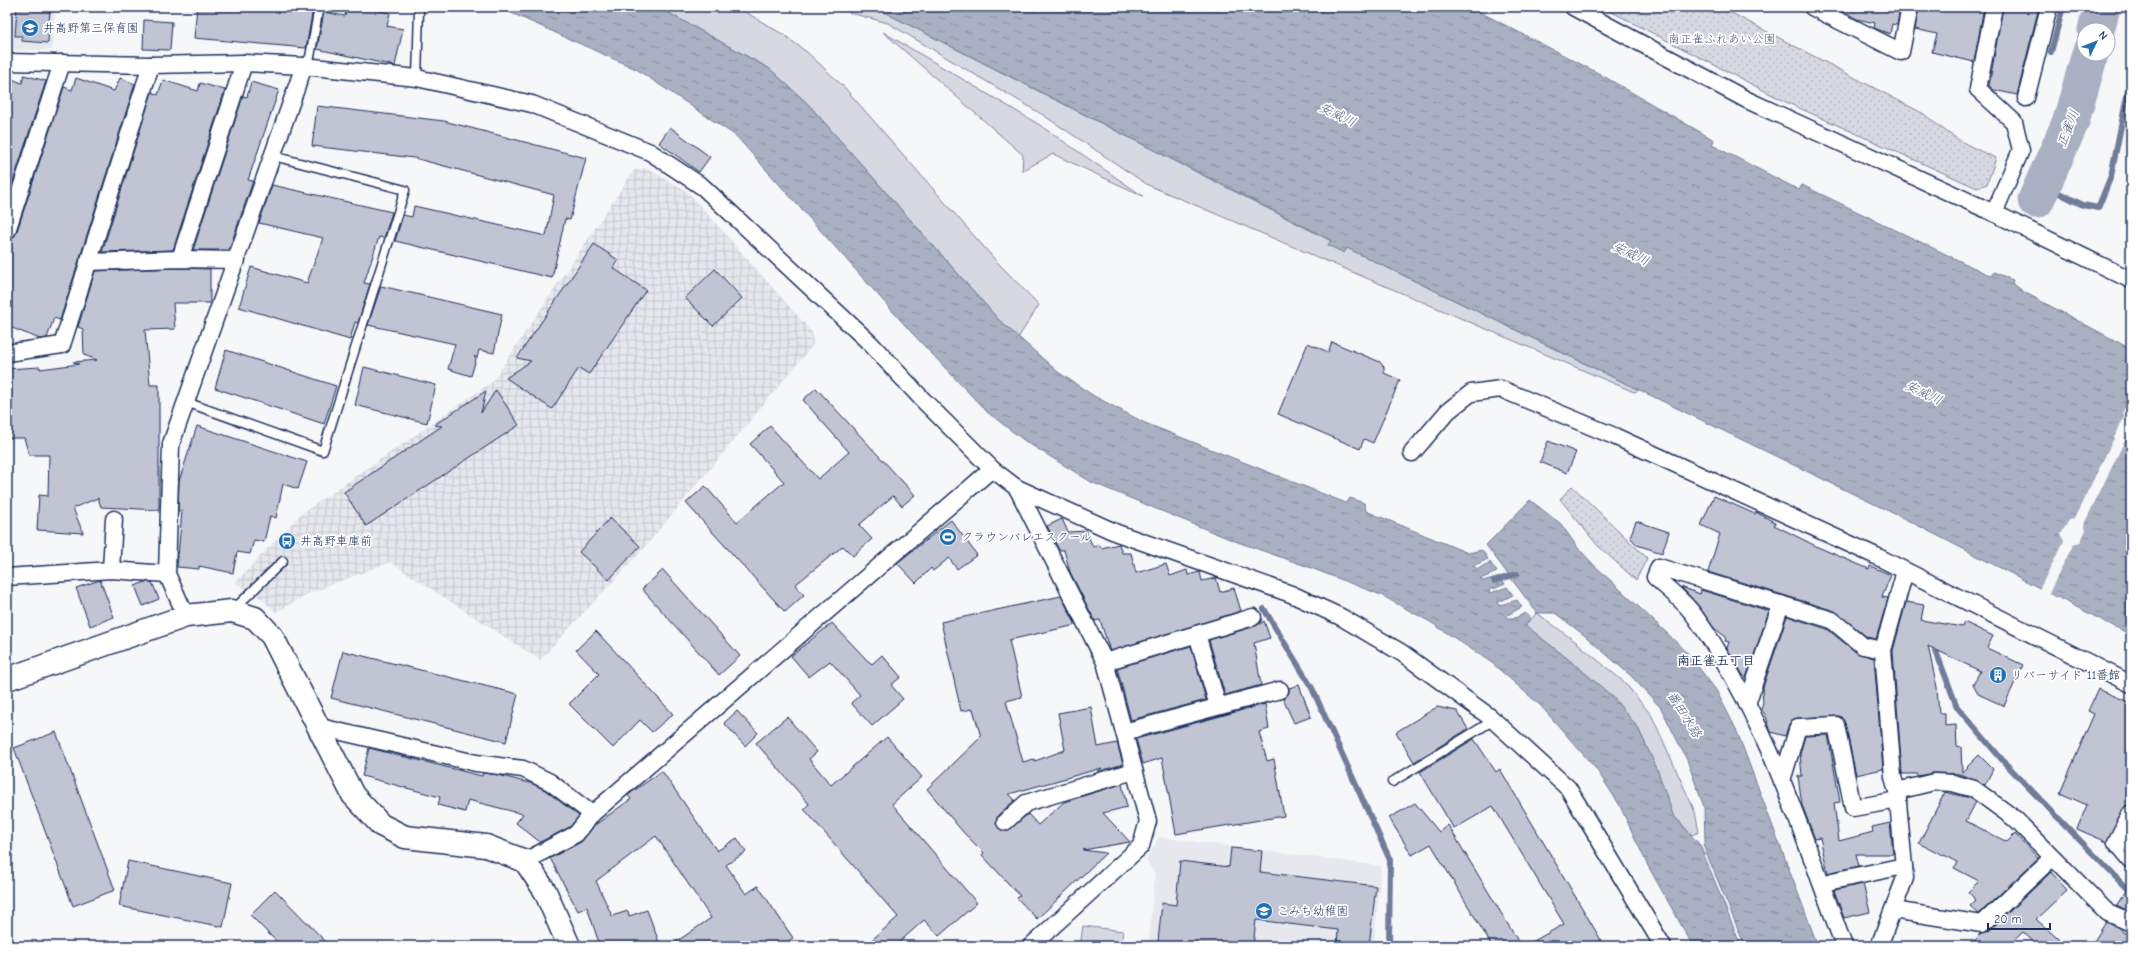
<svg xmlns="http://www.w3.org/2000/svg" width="2138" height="953" font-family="'Comic Neue','Klee One',sans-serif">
<defs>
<pattern id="industrial-grid" width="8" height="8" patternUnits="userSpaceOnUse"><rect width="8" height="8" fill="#e6e8ee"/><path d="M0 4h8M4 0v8" fill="none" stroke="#c5c7ce"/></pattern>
<pattern id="park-dots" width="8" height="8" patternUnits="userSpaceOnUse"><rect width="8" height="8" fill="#d6d9e2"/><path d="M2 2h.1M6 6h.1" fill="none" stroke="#b7bbc4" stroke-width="1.8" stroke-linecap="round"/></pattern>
<pattern id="water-ripples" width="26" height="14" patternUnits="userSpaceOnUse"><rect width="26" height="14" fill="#a9b0c1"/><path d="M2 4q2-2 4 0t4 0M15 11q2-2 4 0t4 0" fill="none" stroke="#8990a0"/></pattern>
</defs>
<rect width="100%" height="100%" fill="#f6f7f9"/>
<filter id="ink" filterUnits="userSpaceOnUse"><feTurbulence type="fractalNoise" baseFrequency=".025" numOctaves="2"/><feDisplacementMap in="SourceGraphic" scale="8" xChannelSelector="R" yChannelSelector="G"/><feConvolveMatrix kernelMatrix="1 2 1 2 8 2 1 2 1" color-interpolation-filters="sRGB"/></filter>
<g filter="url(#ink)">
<!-- built -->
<g fill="#e6e8ee">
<path d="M7,7H55L52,50H7Z"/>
<path d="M1159,837L1381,866L1374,946H1148L1155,875L1146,860Z"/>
</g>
<!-- industrial -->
<path fill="url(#industrial-grid)" d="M646,168L687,191L812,332L813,345L645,547L540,660L390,562L310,593L276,612L255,593L235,583L301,514L492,382L634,170Z"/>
<!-- green -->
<g fill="#d6d9e2" stroke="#7884a0">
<path d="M658,7H737L784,35L808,53L844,87L997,262L1039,305L1018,338L998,319L808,104L770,69Z"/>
<path d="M837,7H874L1331,241L1329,246L1344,252L1347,248L1639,390L1634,392L1148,185L1043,115L888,23L850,13Z"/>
<path d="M883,32L1038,124L1143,196L1053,154L1022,171L1023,155Z"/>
<path d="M1537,613L1576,642L1625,683L1652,716L1695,812L1699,832L1692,835L1673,815L1657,769L1638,728L1613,698L1578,667L1525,625Z"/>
<path d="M1083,926L1123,931L1121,946H1080Z"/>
</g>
<!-- park -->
<g fill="url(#park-dots)" stroke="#7884a0">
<path d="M1602,7H1720L1924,114C1950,136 1965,145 1996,158L1987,184L1977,188L1788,103Z"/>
<path d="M1572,486L1647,558L1636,580L1598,546L1560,499Z"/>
</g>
<!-- water -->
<g fill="url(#water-ripples)" stroke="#707c99">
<path d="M498,7H658L770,69L808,104L998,319L1058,372L1094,396L1145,423L1346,503L1350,498L1364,503L1366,511L1468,553L1482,550L1488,559L1473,566L1478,569L1490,562L1497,572L1480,579L1483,581L1500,576L1505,584L1496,588L1490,589L1489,591L1491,593L1507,587L1513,595L1497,603L1500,605L1517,600L1522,607L1506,616L1508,618H1515L1525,613L1531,618L1525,625L1578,667L1613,697L1638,728L1657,769L1673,815L1700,845L1741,946H1693L1648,866L1619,804L1596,769L1541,706L1492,663L1432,623L1381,595L1306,566L1232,540L1091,482L1025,441L987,412L912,333L736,136L636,69Z"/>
<path d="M874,7H1470L1598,73L1714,140L1712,145L1799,190L1802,185L1987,274L1992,275L1994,272L2013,280L2012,283L2024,292L2131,349V635L1905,519L1347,248L1344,253L1328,245L1331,240Z"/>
<path d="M1530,500L1561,524L1578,548L1594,565L1686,651L1716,690L1736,729L1818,946H1745L1703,845L1705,841L1704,807L1687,760L1661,708L1631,676L1584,635L1555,613H1537L1486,545Z"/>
</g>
<!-- pier -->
<path fill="#f6f7f9" d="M2131,397V428L2084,524L2086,530L2080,543L2073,545L2048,595L2039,590L2064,541L2061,534L2069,520L2074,519L2124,418L2123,411Z"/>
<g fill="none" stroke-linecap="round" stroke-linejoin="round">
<!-- stream -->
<g stroke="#707c99" stroke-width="6">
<path d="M2051,52L2063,7"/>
<path d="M2043,185L2083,205L2098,208L2111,176L2131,76"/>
<path d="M1494,581L1517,574"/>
<path d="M1264,609L1312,688L1390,860L1389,946"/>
<path d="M1934,646L1957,707L2005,763L2131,893"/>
</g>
<!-- river -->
<g stroke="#a9b0c1" stroke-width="37">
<path d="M2096,30L2102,7"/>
<path d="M2036,200L2071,121L2090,54"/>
</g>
</g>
<!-- building -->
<g fill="#c0c4d3" stroke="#1b2f5e">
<path d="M17,7H50L48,43L22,41V36H15Z"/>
<path d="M197,7H286L313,9L306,48L194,38Z"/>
<path d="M347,7H362L390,13L387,26L403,29L395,66L317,49L324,12L345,16Z"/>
<path d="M1836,7H1900L1897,25L1892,24L1890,34L1874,28L1875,23L1857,19Z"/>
<path d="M1919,7H1984L1974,62L1932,52L1937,34L1915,29Z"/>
<path d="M2003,7H2019L2038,11L2017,95L1994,90L1989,86Z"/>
<path d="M144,20L172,22L170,50L143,49Z"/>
<path d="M24,75L46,81L7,200V77L22,83Z"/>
<path d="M76,78L114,91L120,78L135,84L60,320L54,318L47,338L40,339L7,326V240L13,238L16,234L64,87L72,90Z"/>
<path d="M163,80L198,91L200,83L225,90L173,250L102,252L152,92L158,95Z"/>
<path d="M251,82L279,90L248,180L253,181L229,250H193L243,96L247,97Z"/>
<path d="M317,106L444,121L586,158L570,220L565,219L552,278L395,241L403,215L412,217L414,206L546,236L554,195L414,158L312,146Z"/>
<path d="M670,127L710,157L699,172L659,143Z"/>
<path d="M272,185L392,212L384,238L379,237L364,283L370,284L358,323L355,322L350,340L239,307L251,267L307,283L323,238L259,223Z"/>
<path d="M594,244L618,260L613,268L646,290L589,374L579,368L552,409L506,378L531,361L517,358Z"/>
<path d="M180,268L210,269V303H173L175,329L145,330L150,385H159V510L101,507L98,498L73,508L83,533L37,530L39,495L48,496L49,455H29L24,438H9L7,369L40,367V369L79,364L73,362L97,360L84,355L83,329L78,327L95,271Z"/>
<path d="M715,269L742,298L713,326L685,298Z"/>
<path d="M381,286L502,314L494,353L479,350L477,358L474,356L476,359L471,376L448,369L455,344L368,325Z"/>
<path d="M1332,342L1380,362L1384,367V373L1400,380L1373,443L1364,439L1360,449L1278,414L1308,343L1328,352Z"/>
<path d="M226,350L336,386L324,424L215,388Z"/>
<path d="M364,367L436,385L427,423L355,405Z"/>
<path d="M816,388L915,495L902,506L893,496L859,525L872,539L853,556L843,546L795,585L804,595L785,612L686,503L705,486L737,522L784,482L750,444L770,426L818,479L849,452L803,400Z"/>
<path d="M496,390L519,425L366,526L344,492L442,426L434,425L486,391L481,413Z"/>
<path d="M197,426L307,462L298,489L283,484L276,518L270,516L264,542L254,540L250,554L237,552L233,573L199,566V569L177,567L182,511H178L179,481Z"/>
<path d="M1548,441L1576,452L1567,473L1540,462Z"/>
<path d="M1714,496L1755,514L1756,512L1776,523L1774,525L1820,548L1869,569L1870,566L1891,575L1882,597L1888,598L1876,639L1867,637L1835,611L1708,572L1720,534L1701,525Z"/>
<path d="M610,518L640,546L609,580L579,552Z"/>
<path d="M1062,519L1068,532L1086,531L1093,547L1100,545L1101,548L1119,544L1122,553H1131L1136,573L1166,564L1170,576L1187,570L1188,575L1200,572L1202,581L1216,578L1220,592L1234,588L1241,611L1110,651L1100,620L1095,621L1070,572L1064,550H1059L1047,526Z"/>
<path d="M951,520L977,555L957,569L949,558L933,571L931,568L916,583L897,563Z"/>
<path d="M1636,521L1669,532L1662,553L1637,545L1630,537Z"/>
<path d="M663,570L740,656L719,675L642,589Z"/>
<path d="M100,580L114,617L90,626L76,588Z"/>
<path d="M145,582H152L159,599L143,606L135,586Z"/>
<path d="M1681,587L1700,594L1701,590L1769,611L1746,678L1743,675L1727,648L1729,642L1725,641L1726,637L1714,628L1697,604Z"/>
<path d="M1061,596L1076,625L1009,640L1022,697L1006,701L1023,762L1034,759L1035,761L1065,750L1058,713L1091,707L1098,747L1117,743L1123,764L1097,772L1102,768L1009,794L1015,800L998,815L996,824L1002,831H1007L1028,814L1038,825L1064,802L1122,784L1127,807L1103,813L1130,842L1083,850L1106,853L1037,919L1017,898L1020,896L982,855L984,853L963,832L927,789L981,737L973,709L961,711L941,622Z"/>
<path d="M1906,602L1924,605L1921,620L1962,627L1964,622L1993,636L1987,648L2023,665L2004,706L1978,694L1973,685L1980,671L1928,646L1937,687L1939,713H1945V726L1956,725L1957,746L1961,747L1962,772L1979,755L1993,769L1985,785L1960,774L1934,773L1917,776V774H1902L1893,651Z"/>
<path d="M1787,616L1827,629L1857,653L1874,658L1883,769L1856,775L1845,723L1840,716L1797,718L1789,724L1785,736L1771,732L1765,714L1761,710L1763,702L1762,690Z"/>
<path d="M1264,621L1270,638L1254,643L1261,685L1225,695L1209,640L1256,626Z"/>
<path d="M832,623L867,660L872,664L882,655L901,677L891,685L903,699L872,726L851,703L860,695L830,661L809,677L791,656Z"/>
<path d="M596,631L673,714L652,732L640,720L613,748L569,704L599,674L576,650Z"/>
<path d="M1191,646L1206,700L1131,720L1117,668Z"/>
<path d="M343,651L518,694L506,742L331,698Z"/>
<path d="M1299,685L1311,717L1294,723L1283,699L1289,693V688Z"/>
<path d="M2098,689L2131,703V804L2123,809L2107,842L2077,829L2087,805L2060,793L2094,714L2088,711Z"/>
<path d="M1265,704L1269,729L1259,732L1267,761L1274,759L1284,816L1176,834L1162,758L1143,764L1136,739Z"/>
<path d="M1437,707L1457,711L1468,729L1414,762L1396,732Z"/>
<path d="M737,711L758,733L745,746L724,723Z"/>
<path d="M787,717L817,752L809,759L831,785L887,737L922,777L892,804L977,903L939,936L924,920L895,946H865L898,917L804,809L809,804L756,743Z"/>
<path d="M56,732L115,890L73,906L14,748Z"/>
<path d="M1828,735L1840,802L1834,803L1839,841L1873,832L1872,827L1890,823L1893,854H1856L1859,866L1828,873L1820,838L1815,839L1802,805L1798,776H1802L1800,754L1805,736Z"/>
<path d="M1474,739L1496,772L1500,769L1601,940L1591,946H1525L1564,924L1493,806L1454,829L1420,772Z"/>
<path d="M369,748L482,776L483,773L498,775L533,784L545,790L579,816L570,827L540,842L516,823L523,814L468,800L465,812L438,805L440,797L362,776Z"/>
<path d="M662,771L717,851L737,838L746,852L726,865L746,894L758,886L793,938L781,946H670L711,918L656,836L596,881L612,916L628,911L629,916L647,910L659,942L647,946H600L587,907L578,911L550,858L581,842L595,825L631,799L628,795Z"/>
<path d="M1945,792L1970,798L1976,802L1966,821L2007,842L2015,834L2038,858L1979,914L1970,906L1976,900L1968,892L1979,881L1954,868L1957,862L1919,843Z"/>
<path d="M1415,803L1439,832L1448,825L1521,946H1492L1431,844L1412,855L1389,818Z"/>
<path d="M1231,848L1262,851L1260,872L1376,886L1369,946H1337L1338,930L1256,920L1253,946H1169V944L1158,942L1162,903L1176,905L1180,861L1229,867Z"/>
<path d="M128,861L232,883L223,927L119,906Z"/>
<path d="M2051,872L2067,890L2036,919L2066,946H2038L2023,932L2008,946H1969L1982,933L1989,931Z"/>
<path d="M2131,883V913L2116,906Z"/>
<path d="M1863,884L1870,912L1844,918L1834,890Z"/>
<path d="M275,890L330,946H281L250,915Z"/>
<path d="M2106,922L2117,927L2131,938V946H2091Z"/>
</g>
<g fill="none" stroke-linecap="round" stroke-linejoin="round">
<!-- lane casing -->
<g stroke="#1b2f5e" stroke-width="11">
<g id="lane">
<path d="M304,66L310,57L319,7"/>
<path d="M417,78L419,9"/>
<path d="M186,402L323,451L405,190L273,156"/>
<path d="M234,609L283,561"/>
<path d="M1392,782L1494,720"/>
</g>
</g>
<!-- street casing -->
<g stroke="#1b2f5e" stroke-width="19">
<g id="street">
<path d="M1573,7L1747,100L1994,213L2131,280"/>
<path d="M1812,7L1901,52L1910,7"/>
<path d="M7,62L151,65L244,63L304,66L417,78L532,104L650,152L703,187L871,344L923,400L992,469L1017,488L1117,533L1291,594L1341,617L1402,653L1490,717L1568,788L1663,946"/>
<path d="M2026,98L2049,7"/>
<path d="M1994,213L2021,150L2014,122L1978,89L1994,7"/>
<path d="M7,231L62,63"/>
<path d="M180,259L244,63"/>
<path d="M88,262L180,259L237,260"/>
<path d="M7,353L62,345L151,65"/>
<path d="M1412,453L1448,411L1471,393L1501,389L1614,436L1876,556L2131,684"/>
<path d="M1017,488L1105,662L1148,821L1141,846L1031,946"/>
<path d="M111,570L114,519"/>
<path d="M7,577L111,570L167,574"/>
<path d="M186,616L167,574L171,444L304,66"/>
<path d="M1197,634L1218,706"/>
<path d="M1105,662L1253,617"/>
<path d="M1747,704L1781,604"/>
<path d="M320,727L476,763L523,769L550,782L592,814"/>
<path d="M1124,732L1280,690"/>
<path d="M1782,781L1798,727L1836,725L1853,808L1898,800"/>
<path d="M1897,791L1934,782L1953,783L1974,789L2015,819L2108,913L2131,923"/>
<path d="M2131,813L2116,842L2131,860"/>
<path d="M1005,822L1026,803L1134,771"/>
<path d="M525,861L576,834L592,814L992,469"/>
<path d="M1832,881L1904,866"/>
<path d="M1893,910L1982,924L2052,858"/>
<path d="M1844,946C1802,833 1765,714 1694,615C1684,601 1668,589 1655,577L1659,567L1832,620L1863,646L1883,650"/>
<path d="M1879,946L1905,878L1897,791L1893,777L1883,650L1905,571"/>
</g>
</g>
<!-- secondary casing -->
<g stroke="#1b2f5e" stroke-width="25">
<path id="secondary" d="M7,679L186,616L232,611L255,618L272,636L353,795L381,825L405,837L486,846L525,861L545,891L569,946"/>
</g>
<!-- lane -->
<use href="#lane" stroke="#fff" stroke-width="8"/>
<!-- street -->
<use href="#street" stroke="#fff" stroke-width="16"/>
<!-- secondary -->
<use href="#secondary" stroke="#fff" stroke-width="22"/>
</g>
</g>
<!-- icons -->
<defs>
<g id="school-disc" transform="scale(0.9)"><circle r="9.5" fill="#1f6fb2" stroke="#fff"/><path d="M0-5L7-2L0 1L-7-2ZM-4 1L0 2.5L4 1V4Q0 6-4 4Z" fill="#fff"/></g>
<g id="stadium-disc" transform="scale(0.9)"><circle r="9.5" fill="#1f6fb2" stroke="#fff"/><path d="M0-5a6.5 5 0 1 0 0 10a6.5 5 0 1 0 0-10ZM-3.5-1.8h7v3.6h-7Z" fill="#fff"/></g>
<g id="bus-disc" transform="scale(0.9)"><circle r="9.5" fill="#1f6fb2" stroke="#fff"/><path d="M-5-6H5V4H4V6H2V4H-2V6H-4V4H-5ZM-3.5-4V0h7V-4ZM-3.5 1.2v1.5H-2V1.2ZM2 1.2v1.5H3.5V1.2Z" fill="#fff"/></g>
<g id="building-disc" transform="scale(0.9)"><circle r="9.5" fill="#1f6fb2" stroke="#fff"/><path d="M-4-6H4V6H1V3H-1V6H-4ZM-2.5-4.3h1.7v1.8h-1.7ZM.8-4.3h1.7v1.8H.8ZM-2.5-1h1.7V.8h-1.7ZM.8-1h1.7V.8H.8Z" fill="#fff"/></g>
</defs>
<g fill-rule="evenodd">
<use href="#school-disc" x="30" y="28"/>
<use href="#stadium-disc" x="948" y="537"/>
<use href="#bus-disc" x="287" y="541"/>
<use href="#building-disc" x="1998" y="675"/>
<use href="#school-disc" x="1264" y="911"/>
</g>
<g text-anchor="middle" stroke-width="3.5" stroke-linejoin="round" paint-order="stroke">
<!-- poi labels -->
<g font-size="12" fill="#1b2f5e" stroke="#fff" text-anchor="start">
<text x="43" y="32">井高野第三保育園</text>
<text x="961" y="541">クラウンバレエスクール</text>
<text x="300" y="545">井高野車庫前</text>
<text x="2011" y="679">リバーサイド 11番館</text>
<text x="1277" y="915">こみち幼稚園</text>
</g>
<!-- park labels -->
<g font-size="12" fill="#4a5a7f" stroke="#fff">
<text x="1722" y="43">南正雀ふれあい公園</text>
</g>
<!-- water labels -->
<g font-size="13" font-style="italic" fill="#4d5c81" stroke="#fff">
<text transform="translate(1338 114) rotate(26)" y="5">安威川</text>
<text transform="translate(2067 128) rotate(-69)" y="5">正雀川</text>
<text transform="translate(1631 253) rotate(25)" y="5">安威川</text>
<text transform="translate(1924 392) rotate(26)" y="5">安威川</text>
<text transform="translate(1685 714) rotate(58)" y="5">番田水路</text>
</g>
<!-- neighbourhood labels -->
<g font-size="13" font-weight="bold" fill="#1b2f5e" stroke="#fff">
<text x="1716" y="665">南正雀五丁目</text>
</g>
</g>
<!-- margin -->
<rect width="2138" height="953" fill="none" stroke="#fff" stroke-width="24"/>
<rect x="12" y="12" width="2114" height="929" fill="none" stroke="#1b2f5e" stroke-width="1.5" filter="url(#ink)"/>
<!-- north arrow -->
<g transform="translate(2096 42) rotate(47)"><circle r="19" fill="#ffffff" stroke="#a4acbf"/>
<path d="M0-3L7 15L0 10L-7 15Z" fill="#1f6fb2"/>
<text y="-6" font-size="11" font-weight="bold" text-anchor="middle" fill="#1b2f5e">N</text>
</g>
<!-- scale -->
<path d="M1988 923v6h62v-6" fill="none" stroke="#1b2f5e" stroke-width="2"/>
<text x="1994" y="923" font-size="12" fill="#1b2f5e" stroke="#ffffff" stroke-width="3" paint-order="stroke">20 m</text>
</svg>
